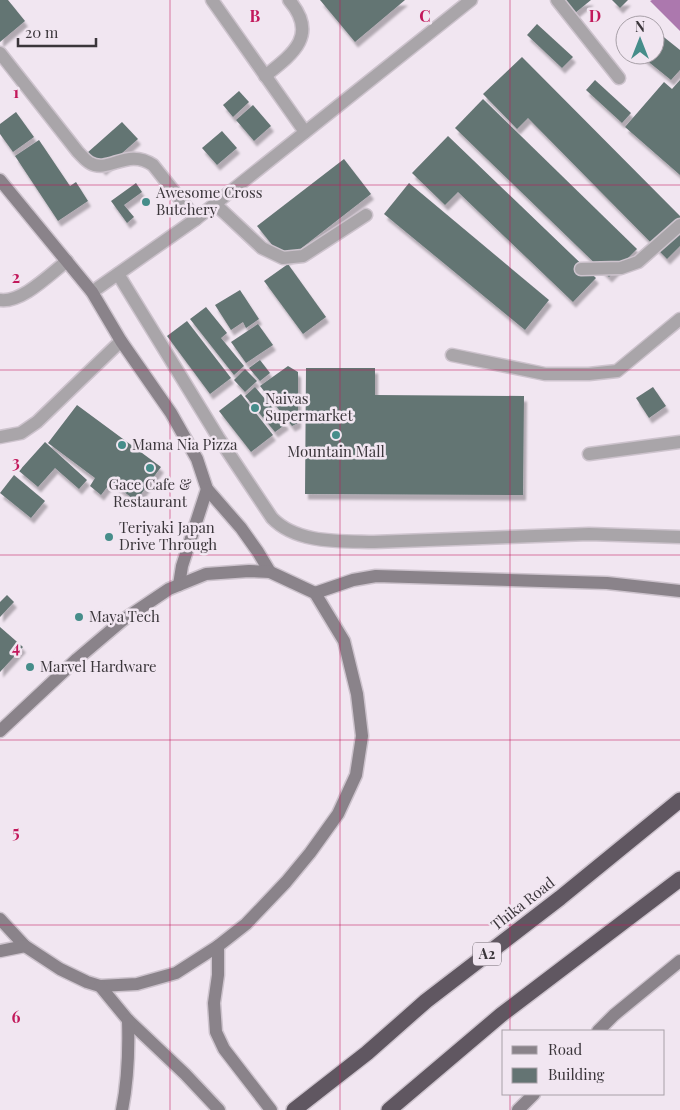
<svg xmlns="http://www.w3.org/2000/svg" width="680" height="1110" font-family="'Playfair Display',serif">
<defs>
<filter id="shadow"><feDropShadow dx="3" dy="5.5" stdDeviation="1" flood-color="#0004"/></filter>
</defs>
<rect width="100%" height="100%" fill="#f1e6f1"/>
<!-- water -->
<path fill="#ac78ae" d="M652,0H680V31L650,1Z"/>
<!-- building -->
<g fill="#647473" filter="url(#shadow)">
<path d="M0,0H8L25,21L0,42Z"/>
<path d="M320,0H405L355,42Z"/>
<path d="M564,0H591L575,13Z"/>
<path d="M612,0H628L620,8Z"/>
<path d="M537,24L573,57L562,68L527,35Z"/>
<path d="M655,30L680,50V70L671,80L640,55H655Z"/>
<path d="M522,57L680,216V246L667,259L528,118L517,129L483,94Z"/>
<path d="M595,80L631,113L622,123L586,90Z"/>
<path d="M680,80V175L625,127L664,82L672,89Z"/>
<path d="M239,91L249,102L233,117L223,105Z"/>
<path d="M483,99L637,249L609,277L455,128Z"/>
<path d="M253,105L271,126L254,141L236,120Z"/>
<path d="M16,112L34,137L13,152L0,134V124Z"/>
<path d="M122,122L138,139L103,170L87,153Z"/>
<path d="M222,131L237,148L217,165L202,148Z"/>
<path d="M448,136L596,278L573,302L458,192L445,205L412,173Z"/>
<path d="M39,140L70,186L76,182L88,201L58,221L15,156Z"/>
<path d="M344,159L371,194L285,261L257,226Z"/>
<path d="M136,183L142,192L124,205L134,217L127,223L111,201Z"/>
<path d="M409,183L549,300L525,330L384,214Z"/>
<path d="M288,264L326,317L303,334L264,281Z"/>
<path d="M240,290L259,319L246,328L243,322L231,330L215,305Z"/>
<path d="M206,307L227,333L221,338L244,366L234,375L190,319Z"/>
<path d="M187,321L231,378L210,394L167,336Z"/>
<path d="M258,324L273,345L246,363L231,342Z"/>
<path d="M260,360L270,373L260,381L249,368Z"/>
<path d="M288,366L298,372V423L292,426L260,386Z"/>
<path d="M306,368H375V395L524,396L523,495L305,494Z"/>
<path d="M245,369L257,381L245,392L234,380Z"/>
<path d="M255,387L286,424L275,432L245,396Z"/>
<path d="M653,387L666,406L649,418L636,398Z"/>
<path d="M241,394L273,435L251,452L219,411Z"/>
<path d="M77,405L161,467L136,501L111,482L101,495L90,486L95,478L48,443Z"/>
<path d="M45,442L87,480L79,489L55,468L38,487L19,471Z"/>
<path d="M14,475L45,501L31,518L0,493Z"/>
<path d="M7,595L14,602L0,617V602Z"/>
<path d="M0,627L23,647L0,672Z"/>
</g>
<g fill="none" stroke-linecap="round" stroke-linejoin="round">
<!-- lane casing -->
<g stroke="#cdc3cd" stroke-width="15">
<g id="lane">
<path d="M212,0L305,132"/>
<path d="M557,0L619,78"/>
<path d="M0,53L78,152C82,156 86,161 90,163C109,174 127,147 153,165L196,219"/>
<path d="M265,76C293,54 319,35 289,0"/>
<path d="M215,204L262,248L283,258L303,256L366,215"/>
<path d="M581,269L621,268L638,262L680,225"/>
<path d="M118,274L218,437L272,518C297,544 341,541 374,542L589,534L680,537"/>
<path d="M0,300C22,303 50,274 67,261"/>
<path d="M0,437L21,433L37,422L121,341"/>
<path d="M589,454L680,442"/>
</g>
</g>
<!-- street casing -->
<g stroke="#cdc3cd" stroke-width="15">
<g id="street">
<path d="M92,292L196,219L471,0"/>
<path d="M452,355L545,374H589L617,371L680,319"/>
</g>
</g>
<!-- secondary casing -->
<g stroke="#cdc3cd" stroke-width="15">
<g id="secondary">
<path d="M0,180L92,292L121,341L171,413L197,459L207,489L241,528L258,552L270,572"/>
<path d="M179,585L182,566L207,489"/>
<path d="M315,593L353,580L376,576L607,583L680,591"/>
<path d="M0,731L77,659L123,620L169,589L206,574L249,571L270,572L315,593L344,641L357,694L362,736L356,775L338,814L310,853L286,882L246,924L218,946L176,973L137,984L100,986L87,982L60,969L25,946L0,919"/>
<path d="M218,946V975L214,1003L216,1032L224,1049L271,1110"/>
<path d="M0,951L25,946"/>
<path d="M100,986L128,1020L185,1074L219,1110"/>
<path d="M598,1031L614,1015L680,961"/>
<path d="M122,1110C128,1080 129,1051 128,1020"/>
<path d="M518,1110L534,1094"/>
</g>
</g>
<!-- highway casing -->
<g stroke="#cdc3cd" stroke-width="18">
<g id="highway">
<path d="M294,1110L367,1053L426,1001L560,898L680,800"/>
<path d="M389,1110L501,1015L680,879"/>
</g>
</g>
<!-- lane -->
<use href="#lane" stroke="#a9a5a9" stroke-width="12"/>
<!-- street -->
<use href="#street" stroke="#a9a5a9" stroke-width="12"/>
<!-- secondary -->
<use href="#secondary" stroke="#8a838a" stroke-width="12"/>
<!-- highway -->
<use href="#highway" stroke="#605761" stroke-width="15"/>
</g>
<!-- grid -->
<path fill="none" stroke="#c2185b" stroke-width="1" stroke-opacity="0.55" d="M170,0V1110M340,0V1110M510,0V1031M0,185H680M0,370H680M0,555H680M0,740H680M0,925H680M510,1094V1110"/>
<!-- markers -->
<g fill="#468d8a" stroke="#f1e6f1" stroke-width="2">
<circle cx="146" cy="202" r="5"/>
<circle cx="255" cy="408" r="5"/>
<circle cx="336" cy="435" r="5"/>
<circle cx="122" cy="445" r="5"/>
<circle cx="150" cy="468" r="5"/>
<circle cx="109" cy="537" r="5"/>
<circle cx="79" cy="617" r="5"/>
<circle cx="30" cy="667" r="5"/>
</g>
<g text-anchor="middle" stroke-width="5" stroke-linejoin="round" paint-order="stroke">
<!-- shield labels -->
<rect fill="#f1e6f1" stroke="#726b72" stroke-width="1" x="473" y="942.5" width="28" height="23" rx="4"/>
<g font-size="14" font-weight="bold" fill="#3b363b">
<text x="487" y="959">A2</text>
</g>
<!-- poi labels -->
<g font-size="15" fill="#3b363b" stroke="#f1e6f1" text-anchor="start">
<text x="156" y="198">Awesome Cross<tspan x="156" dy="17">Butchery</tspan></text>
<text x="265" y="404">Naivas<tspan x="265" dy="17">Supermarket</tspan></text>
<text x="132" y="450">Mama Nia Pizza</text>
<text x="336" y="457" text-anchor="middle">Mountain Mall</text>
<text x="150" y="490" text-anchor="middle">Gace Cafe &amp;<tspan x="150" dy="17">Restaurant</tspan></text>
<text x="119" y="533">Teriyaki Japan<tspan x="119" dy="17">Drive Through</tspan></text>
<text x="89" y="622">Maya Tech</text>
<text x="40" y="672">Marvel Hardware</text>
</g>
<!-- street labels -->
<g font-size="15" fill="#3b363b" stroke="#f1e6f1">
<text transform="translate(523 904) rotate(-38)" y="5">Thika Road</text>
</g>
</g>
<g font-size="16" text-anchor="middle" font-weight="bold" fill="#c2185b" stroke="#f1e6f1" stroke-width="5" stroke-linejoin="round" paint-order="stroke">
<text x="255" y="22">B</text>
<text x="425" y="22">C</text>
<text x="595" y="22">D</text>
<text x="16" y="98">1</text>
<text x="16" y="283">2</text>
<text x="16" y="468">3</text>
<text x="16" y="653">4</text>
<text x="16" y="838">5</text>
<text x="16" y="1023">6</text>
</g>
<!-- legend -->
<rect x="502" y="1030" width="162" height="65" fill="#f1e6f1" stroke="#a8a0a8"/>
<rect x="512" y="1046" width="25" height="8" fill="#8a838a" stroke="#a8a0a8"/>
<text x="548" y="1055" font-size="15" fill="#3b363b">Road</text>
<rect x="512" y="1068" width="25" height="15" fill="#647473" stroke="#a8a0a8"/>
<text x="548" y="1080" font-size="15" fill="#3b363b">Building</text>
<!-- north arrow -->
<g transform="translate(640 40)"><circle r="24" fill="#f1e6f1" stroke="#a8a0a8"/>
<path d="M0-4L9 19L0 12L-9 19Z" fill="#468d8a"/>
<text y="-8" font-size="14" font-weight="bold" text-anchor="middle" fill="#3b363b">N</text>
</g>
<!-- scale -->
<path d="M18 38v8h78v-8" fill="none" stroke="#3b363b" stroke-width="2.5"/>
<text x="25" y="38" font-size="15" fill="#3b363b" stroke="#f1e6f1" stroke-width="4" paint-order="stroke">20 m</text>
</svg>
